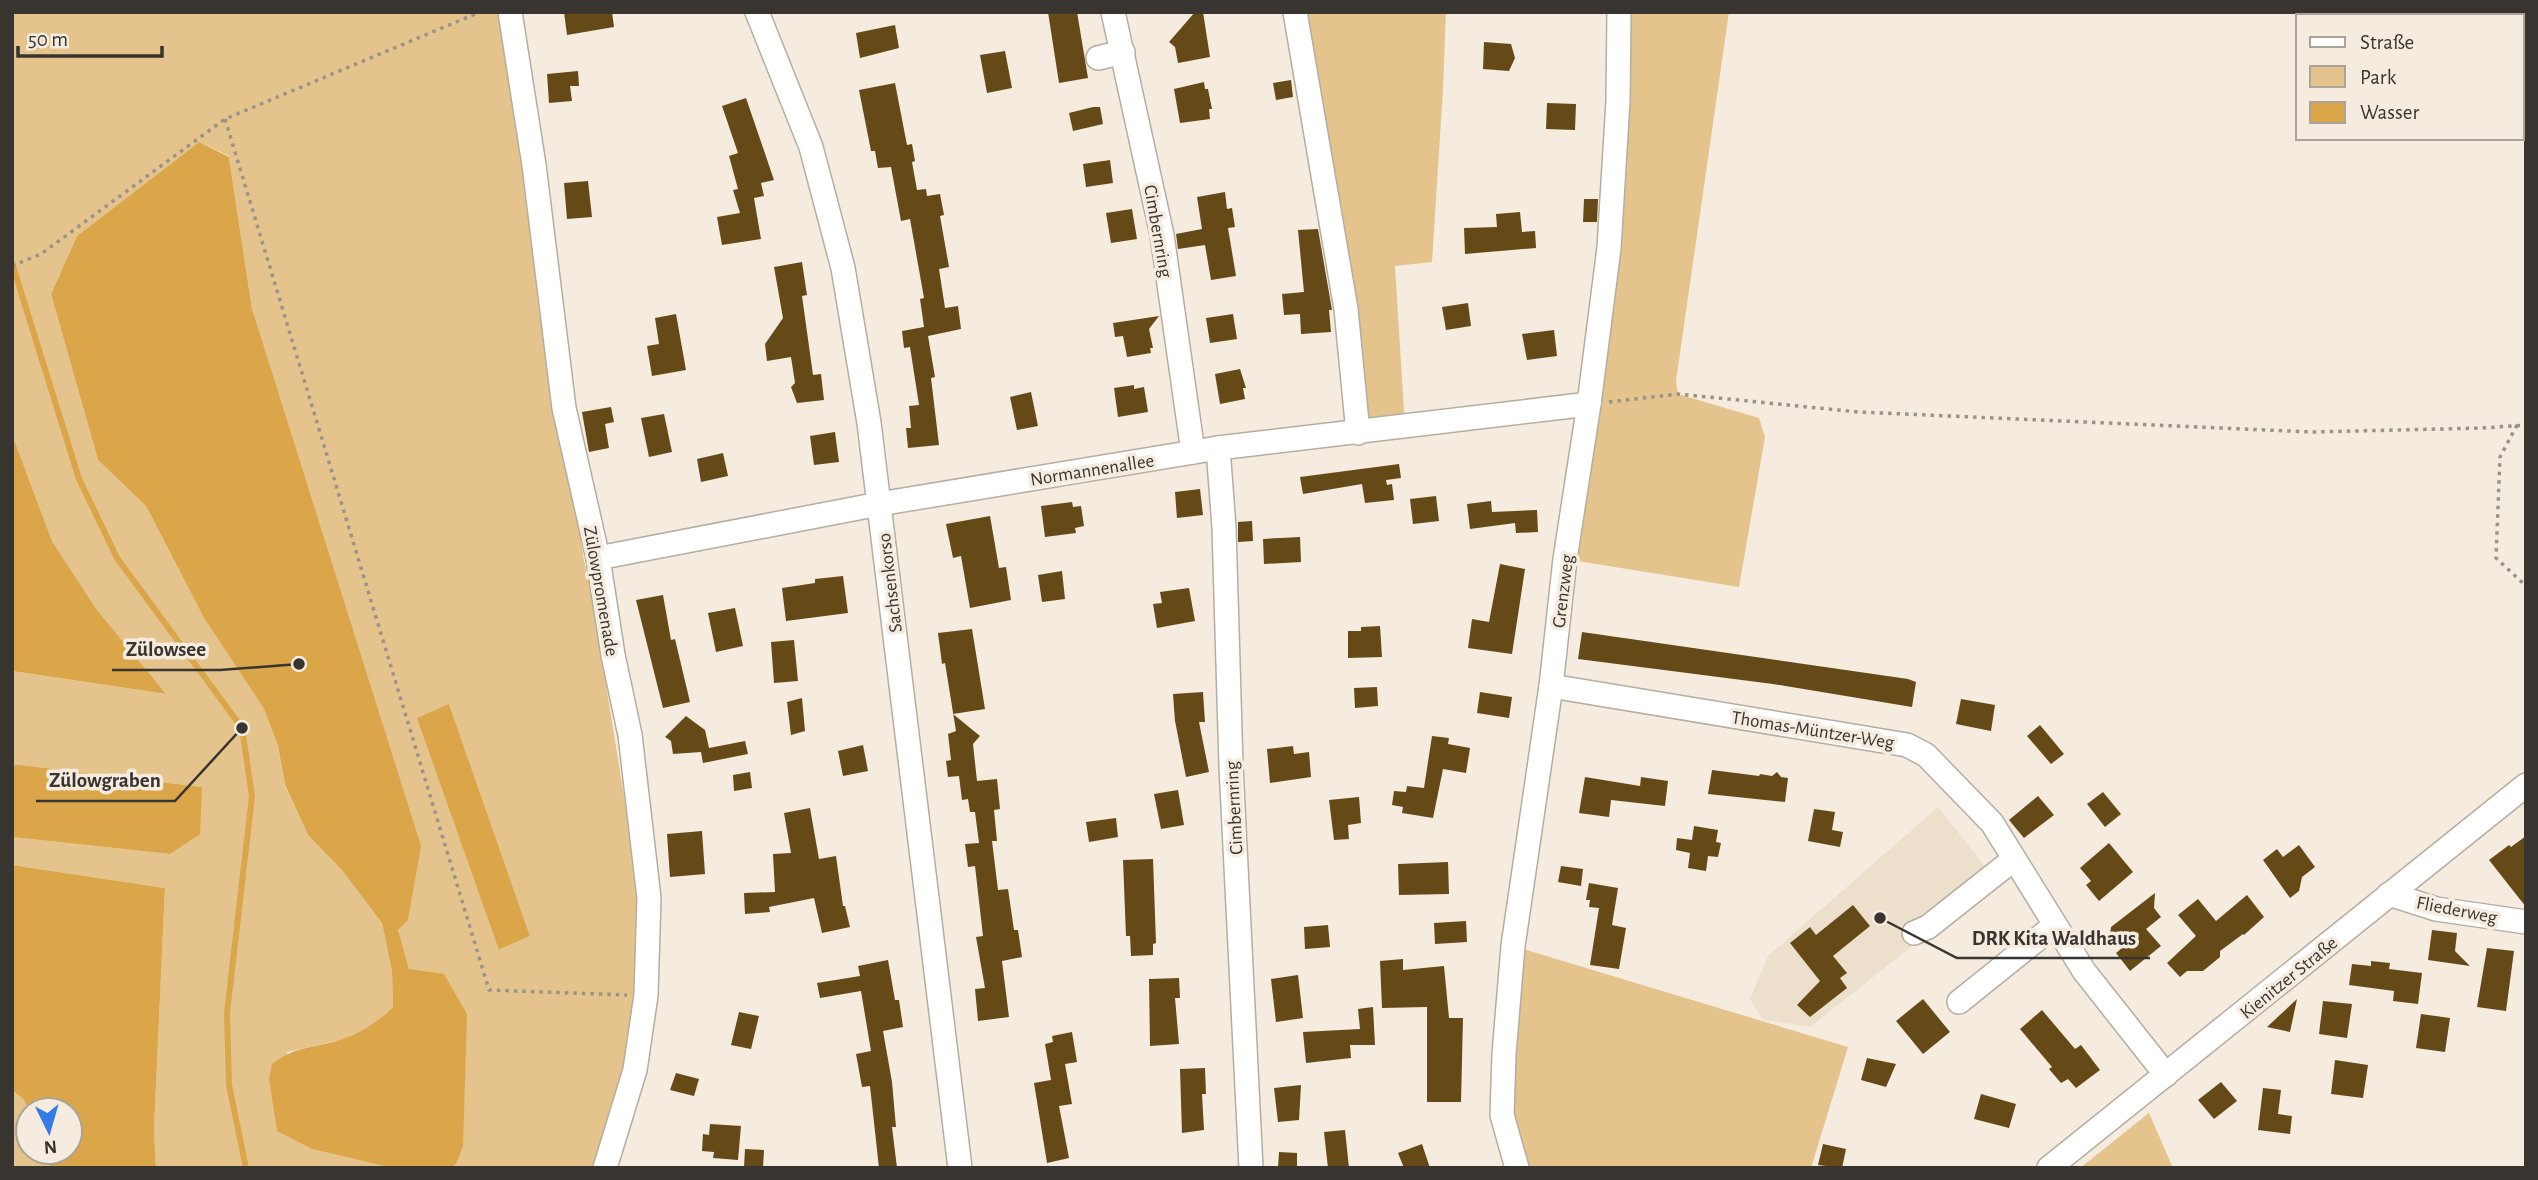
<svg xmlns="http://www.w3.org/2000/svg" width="2538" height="1180" font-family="'Alegreya Sans',sans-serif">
<rect width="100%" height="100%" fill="#f5ecdf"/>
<!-- built -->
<path fill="#ece0cc" d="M1938,807L1996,880L1810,1027L1762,1019L1750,999L1768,956Z"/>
<!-- green -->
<g fill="#e5c38c" fill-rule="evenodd">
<path d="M12,12H510L584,561L590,585L641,902L637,996L629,1069L594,1168H451L456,1164L398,930L408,919L252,309L229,156L199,142L77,236L51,294L98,460L146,506L204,618L264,709L278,746L285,786L308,835L342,869L382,923L392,972L393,1007L372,1025L346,1039L287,1052L312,1149L392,1168H156L154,1130L165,888L12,865V837L170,854L202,787L12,764V671L165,694L97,610L52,541L12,434ZM449,704L530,936L500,950Z"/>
<path d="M1295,12H1446L1443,89L1432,262L1395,266L1405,427L1358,433Z"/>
<path d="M1619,12H1729L1676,381L1678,394L1759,418L1765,437L1739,587L1565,559L1589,404Z"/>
<path d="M1513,946L1848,1047L1811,1168H1517L1502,1115Z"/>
<path d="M12,1090L23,1099L30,1110H28V1152H47L50,1168H12Z"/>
<path d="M2149,1113L2173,1168H2080Z"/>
</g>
<!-- water -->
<g fill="#daa649">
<path d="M199,142L229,157L252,309L421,846L408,920L398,930L409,969L444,974L467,1014L463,1146L456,1164L451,1168H392L312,1149L277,1131L269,1079L272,1064C299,1043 320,1049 348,1037C366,1030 379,1020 393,1007L392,972L382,923L342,870L308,835L285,785L278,746L264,709L204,618L146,506L98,460L51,294L77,236Z"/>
<path d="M12,434L52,541L97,610L166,694L12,671Z"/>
<path d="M449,704L530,936L499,950L417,718Z"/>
<path d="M12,764L202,787L200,834L170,854L12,837Z"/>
<path d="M12,865L165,888L154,1130L156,1168H50L47,1152H70V1110H30L23,1099L12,1090Z"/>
</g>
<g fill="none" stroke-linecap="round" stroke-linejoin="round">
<!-- stream -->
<path stroke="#daa649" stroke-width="6" d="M12,263L79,479L117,558L242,728L252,796L227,1013L229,1085L246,1168"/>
</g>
<!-- building -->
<g fill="#654a18">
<path d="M564,12H612L614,27L567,35Z"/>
<path d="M1048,12H1077L1088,78L1059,83Z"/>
<path d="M1195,12H1203L1210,57L1178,63L1175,47L1169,42Z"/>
<path d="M895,25L899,48L860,58L856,33Z"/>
<path d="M1484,42L1511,44L1515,58L1509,71L1483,69Z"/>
<path d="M1005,51L1012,88L987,93L980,55Z"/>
<path d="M578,71L579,86H570L572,101L549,103L547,74Z"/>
<path d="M1291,80L1293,97L1276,100L1273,83Z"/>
<path d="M1204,82L1205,89H1208L1212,109H1209L1210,119L1180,123L1174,89Z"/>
<path d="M895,83L907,145L912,144L915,161L912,162L917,190L926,189L927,196L940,194L944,215L940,216L949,267L939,269L945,308L958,306L961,329L928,336L935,377L931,378L939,445L908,448L906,428H911L909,406L919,405L910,347L904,348L902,331L924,327L920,299L924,298L910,219L901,221L891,167L878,168L875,151H871L859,90Z"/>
<path d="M746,98L774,180L761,183L764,196L754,198L761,239L722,245L717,217L740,213L733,190L738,189L729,156L738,153L722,106Z"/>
<path d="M1547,103L1576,104L1575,130L1546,129Z"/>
<path d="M1093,107H1100L1103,124L1073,131L1069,113Z"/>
<path d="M1110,160L1113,183L1086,187L1083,164Z"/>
<path d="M588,181L592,217L567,219L564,183Z"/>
<path d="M1225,192L1227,209L1232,208L1235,227L1228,228L1236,276L1211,280L1205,245L1178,249L1176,234L1202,229L1197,197Z"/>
<path d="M1584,199H1598L1597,222H1583Z"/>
<path d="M1132,209L1137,239L1111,243L1106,213Z"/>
<path d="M1520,212L1522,232L1535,231L1536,248L1465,254L1464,228L1497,227L1496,214Z"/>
<path d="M1318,229L1332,310H1329L1331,332L1301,334L1300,314L1284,315L1282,294L1304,292L1298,230Z"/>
<path d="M802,262L807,295L802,296L813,375L821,374L824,400L797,403L791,387L795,383L791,357L767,361L765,344L783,318L774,267Z"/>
<path d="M1468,303L1471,326L1446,330L1442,307Z"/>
<path d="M676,314L686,370L652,376L647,346L659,344L655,318Z"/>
<path d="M1233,314L1237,339L1210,343L1206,318Z"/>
<path d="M1159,316L1149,329L1153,348H1150L1151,353L1127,357L1123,336L1115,337L1113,323Z"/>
<path d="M1554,330L1557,356L1527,360L1522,334Z"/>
<path d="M1240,369L1246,388H1243L1245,399L1220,404L1215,374Z"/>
<path d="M1134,385V389L1144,387L1148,412L1118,417L1114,388Z"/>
<path d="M1031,392L1038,426L1017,430L1010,397Z"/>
<path d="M611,407L614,422L605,424L609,448L589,452L582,412Z"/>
<path d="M664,414L672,452L649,457L641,418Z"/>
<path d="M835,432L839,462L814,465L810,436Z"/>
<path d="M723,453L728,476L701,482L697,459Z"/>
<path d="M1399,464L1401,478L1386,480L1387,485L1392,484L1394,500L1365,503L1362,484L1303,494L1300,477Z"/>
<path d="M1200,489L1203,515L1177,518L1175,492Z"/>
<path d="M1436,496L1439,521L1413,524L1410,499Z"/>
<path d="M1491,501L1492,512L1537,510L1538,532L1516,533L1515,523L1470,529L1467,504Z"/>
<path d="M1072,502L1073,507L1081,506L1084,526L1075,528L1076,533L1045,537L1041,506Z"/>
<path d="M990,516L999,568L1006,567L1011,600L970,608L961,556L953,558L946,524Z"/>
<path d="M1252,521L1253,541L1238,542V522Z"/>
<path d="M1300,537L1301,562L1264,564L1263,539Z"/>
<path d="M1500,564L1525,569L1512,654L1468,648L1472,619L1489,622Z"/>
<path d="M1062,571L1065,599L1042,602L1038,575Z"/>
<path d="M843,576L848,613L786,621L782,588L815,583V579Z"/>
<path d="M1189,588L1195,621L1157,628L1153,604L1162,603L1160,592Z"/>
<path d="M663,595L671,640L675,639L690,702L663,708L636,600Z"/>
<path d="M735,608L743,646L716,652L708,613Z"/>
<path d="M1380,626L1382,657L1348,658V631H1361V627Z"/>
<path d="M972,629L985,709L953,714L980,736L973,744L977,781L997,779L1000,809L994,810L997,841H992L998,890L1008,889L1014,930H1018L1022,957L1002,961L1009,1017L978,1021L975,989L985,988L976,937L983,936L975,866L968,867L965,844L979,843L975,812H970L968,799L962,800L959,776L948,777L946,761L951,760L948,734L956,731L945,663L942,664L938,633Z"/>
<path d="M1582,632L1908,679L1916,682L1912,707L1773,684L1578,659Z"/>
<path d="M794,640L798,681L774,683L771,642Z"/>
<path d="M1377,687L1378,706L1355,708L1354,688Z"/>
<path d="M1203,692L1205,722H1199L1209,772L1186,777L1175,721L1173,694Z"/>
<path d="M1480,692L1512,697L1509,718L1477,713Z"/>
<path d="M802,698L805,731L791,735L787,702Z"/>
<path d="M1961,699L1995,705L1991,731L1956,724Z"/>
<path d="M686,716L705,730L709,748L745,741L748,754L703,763L701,752L673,754L671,741L665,737Z"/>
<path d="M2040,725L2064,754L2051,764L2027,736Z"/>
<path d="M1432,736L1449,738L1448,744L1470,748L1466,773L1443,769L1433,818L1402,813L1403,807L1392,805L1394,791L1406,792L1407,786L1424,788Z"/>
<path d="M863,745L868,771L843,776L838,751Z"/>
<path d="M1293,746L1294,754L1309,752L1311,777L1270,783L1267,749Z"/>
<path d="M1712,770L1759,776L1760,774L1772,776L1777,772L1781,777L1788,778L1785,802L1708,794Z"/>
<path d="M750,772L752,788L734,791L733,775Z"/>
<path d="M1585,777L1640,786L1641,777L1668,781L1665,806L1611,800L1609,817L1579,813Z"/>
<path d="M1178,790L1184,825L1161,829L1154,794Z"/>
<path d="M2103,792L2121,814L2105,827L2087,804Z"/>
<path d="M2038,796L2054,815L2024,838L2009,820Z"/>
<path d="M1359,797L1361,823L1348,825L1349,839L1334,840L1329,800Z"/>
<path d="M810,808L819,859L836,856L843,906H845L850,927L822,933L814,898L769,907L770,912L745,914L744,893L775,892L773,854L791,853L784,813Z"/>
<path d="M1814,809L1835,812L1832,830L1843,832L1840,847L1808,841Z"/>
<path d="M1116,818L1118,837L1089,842L1086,822Z"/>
<path d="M1694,826L1718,830L1716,842L1721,843L1718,857L1708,856L1706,871L1688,868L1690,853L1676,850L1677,838L1692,840Z"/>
<path d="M702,831L705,874L670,877L667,834Z"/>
<path d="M2526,836V907L2489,860L2509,845L2511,847Z"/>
<path d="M2109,843L2133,872L2099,901L2086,885L2091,881L2080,868Z"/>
<path d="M2299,845L2315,867L2302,877L2299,891L2290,898L2263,860L2277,849L2283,857Z"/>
<path d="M1153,859L1156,943L1153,944V955L1131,956L1130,936H1126L1123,860Z"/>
<path d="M1448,862L1449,894L1399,895L1398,864Z"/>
<path d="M1561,866L1583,869L1581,886L1558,882Z"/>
<path d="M1589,883L1618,888L1612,925L1626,928L1619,969L1590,965L1599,908L1589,907L1590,900H1586Z"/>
<path d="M2155,893L2154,908L2161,917L2146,929L2161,946L2130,971L2116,953L2122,948L2110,934L2111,927Z"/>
<path d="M2247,895L2264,917L2244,935L2243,934L2220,951V957L2203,971H2187L2180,977L2167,963L2196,936L2178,915L2198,899L2216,921Z"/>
<path d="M1853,905L1870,926L1833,956L1847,973L1840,978L1847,988L1810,1017L1797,1005L1820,981L1790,943L1810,927L1816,935Z"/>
<path d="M1466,921L1467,942L1435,944L1434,923Z"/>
<path d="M1328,925L1330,947L1305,949L1304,927Z"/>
<path d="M2432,930L2457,933L2455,951L2470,966L2428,960Z"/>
<path d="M2487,948L2514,951L2506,1011L2477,1007Z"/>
<path d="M1403,959V970L1444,966L1449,1018H1463L1461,1102H1427V1007L1382,1008L1380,961Z"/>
<path d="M888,960L895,1000H899L903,1027L883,1031L892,1082L896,1127H892L897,1168H879L870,1086L862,1087L856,1054L871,1051L861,991L820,998L817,983L860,976L858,966Z"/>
<path d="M2371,961L2390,963L2389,969L2422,973L2418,1004L2393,1001L2394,991L2349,985L2352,964L2371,966Z"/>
<path d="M1298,975L1303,1018L1276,1022L1271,979Z"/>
<path d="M1179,978L1180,998H1175L1179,1044L1150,1046L1149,979Z"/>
<path d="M1923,999L1950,1032L1923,1054L1896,1021Z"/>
<path d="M2297,999L2290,1032L2267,1027Z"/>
<path d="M2323,1001L2352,1004L2347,1038L2319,1034Z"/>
<path d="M1373,1007L1375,1045H1350L1351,1058L1306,1063L1303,1032L1360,1029L1358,1009Z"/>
<path d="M2042,1010L2075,1049L2081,1045L2100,1070L2076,1088L2068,1079L2061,1083L2049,1069L2052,1067L2020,1029Z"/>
<path d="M739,1012L759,1016L751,1049L731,1045Z"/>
<path d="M2421,1014L2450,1018L2445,1052L2416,1048Z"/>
<path d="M1072,1032L1077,1062L1065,1064L1072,1104L1059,1106L1069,1158L1047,1163L1034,1083L1051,1080L1045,1044L1053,1042L1052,1036Z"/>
<path d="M1867,1058L1896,1064L1886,1087L1861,1080Z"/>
<path d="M2335,1060L2368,1065L2363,1098L2331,1094Z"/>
<path d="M1205,1068L1206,1094H1202L1204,1130L1182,1133L1180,1069Z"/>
<path d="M676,1073L699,1079L694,1096L670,1090Z"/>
<path d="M2221,1082L2237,1101L2214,1119L2198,1100Z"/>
<path d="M1301,1085L1299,1120L1278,1122L1274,1088Z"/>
<path d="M2263,1088L2281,1090L2278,1114L2292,1116L2290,1134L2258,1130Z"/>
<path d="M1981,1094L2016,1104L2009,1128L1974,1119Z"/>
<path d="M710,1124L741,1126L738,1160L713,1158L714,1152L702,1151L703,1134L709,1135Z"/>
<path d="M1345,1130L1349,1168H1328L1324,1132Z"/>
<path d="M1422,1144L1430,1168H1404L1398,1153Z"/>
<path d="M1823,1144L1846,1149L1842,1168L1818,1165Z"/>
<path d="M745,1149L764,1150L763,1168L744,1167Z"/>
<path d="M1279,1152L1297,1153V1168H1278Z"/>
</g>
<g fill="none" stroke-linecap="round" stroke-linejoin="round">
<!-- minor casing -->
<g stroke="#b5ada0" stroke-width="26">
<g id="minor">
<path d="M510,12L534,165L564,408L598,558L613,655L630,735L649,898L646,995L635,1070L605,1168"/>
<path d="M757,12L811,147L843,268L869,423L960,1168"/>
<path d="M1113,12L1162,235L1193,452"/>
<path d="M1295,12L1346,309L1358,433"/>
<path d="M1098,58L1123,52"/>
<path d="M1218,448L1224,527L1231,766L1251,1168"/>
<path d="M598,558L879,504L1218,448L1589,404"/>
<path d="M1551,686L1907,745L1926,755L1992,823L2084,971L2166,1075"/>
<path d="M2389,894L2436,909L2526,922"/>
<path d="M1914,933L1928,927L2014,859"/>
<path d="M1959,1002L2055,925"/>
<path d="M1517,1168L1502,1115L1504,1054L1513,946L1551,686L1565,559L1589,404L1609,248L1618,101L1619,12"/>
<path d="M2049,1168L2526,785"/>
</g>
</g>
<!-- path -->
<g stroke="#99938a" stroke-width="3.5" stroke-dasharray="3.5 5" stroke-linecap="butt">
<path d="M225,119L489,990L627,995"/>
<path d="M12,266L41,254L225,119L480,12"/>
<path d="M1609,402L1678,394L1858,412L2312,432L2483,428L2526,425"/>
<path d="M2517,425L2500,457L2496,558L2526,586"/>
</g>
<!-- minor -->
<use href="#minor" stroke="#fff" stroke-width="23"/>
</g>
<g text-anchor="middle" stroke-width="7" stroke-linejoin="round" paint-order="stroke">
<!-- street labels -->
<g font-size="19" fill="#383530" stroke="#f5ecdf">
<text transform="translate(1159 231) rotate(80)" y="7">Cimbernring</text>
<text transform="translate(1092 469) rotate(-9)" y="7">Normannenallee</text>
<text transform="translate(889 583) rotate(-97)" y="7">Sachsenkorso</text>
<text transform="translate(602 591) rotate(80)" y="7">Zülowpromenade</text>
<text transform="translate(1562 591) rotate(-83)" y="7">Grenzweg</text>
<text transform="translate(1813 729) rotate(9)" y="7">Thomas-Müntzer-Weg</text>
<text transform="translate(1233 808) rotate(-93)" y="7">Cimbernring</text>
<text transform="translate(2457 909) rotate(11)" y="7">Fliederweg</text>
<text transform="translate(2288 977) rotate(-39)" y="7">Kienitzer Straße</text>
</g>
</g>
<!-- callouts -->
<path fill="none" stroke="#383530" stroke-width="2.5" d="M299 664L220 670H112M242 728L175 801H36M1880 918L1957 958H2150"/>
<g fill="#383530" stroke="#f5ecdf" stroke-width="2.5">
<circle cx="299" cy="664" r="7"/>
<circle cx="242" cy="728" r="7"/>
<circle cx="1880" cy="918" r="7"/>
</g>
<g font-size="21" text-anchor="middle" font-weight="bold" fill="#383530" stroke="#f5ecdf" stroke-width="7" stroke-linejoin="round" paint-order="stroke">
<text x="166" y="656">Zülowsee</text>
<text x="105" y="787">Zülowgraben</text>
<text x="2054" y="945">DRK Kita Waldhaus</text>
</g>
<!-- border -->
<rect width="2538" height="1180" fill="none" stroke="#383530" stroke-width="28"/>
<!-- legend -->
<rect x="2296" y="14" width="228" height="126" fill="#f5ecdf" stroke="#a9a399" stroke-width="2"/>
<rect x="2310" y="37" width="35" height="10" fill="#ffffff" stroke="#a9a399" stroke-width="2"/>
<text x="2360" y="49" font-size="21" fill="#383530">Straße</text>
<rect x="2310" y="66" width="35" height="21" fill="#e5c38c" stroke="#a9a399" stroke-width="2"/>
<text x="2360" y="84" font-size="21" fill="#383530">Park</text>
<rect x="2310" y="102" width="35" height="21" fill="#daa649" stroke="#a9a399" stroke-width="2"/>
<text x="2360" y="119" font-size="21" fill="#383530">Wasser</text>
<!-- north arrow -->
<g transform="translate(49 1131) rotate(175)"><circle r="33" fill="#f5ecdf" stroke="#a9a399" stroke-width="2"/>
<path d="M0-5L12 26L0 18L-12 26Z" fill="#357be8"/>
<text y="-10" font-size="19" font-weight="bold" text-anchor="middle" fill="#383530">N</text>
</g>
<!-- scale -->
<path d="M18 46v10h144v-10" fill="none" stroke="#383530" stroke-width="3.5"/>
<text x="28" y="46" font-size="21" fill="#383530" stroke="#f5ecdf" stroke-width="5" paint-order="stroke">50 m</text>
</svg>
